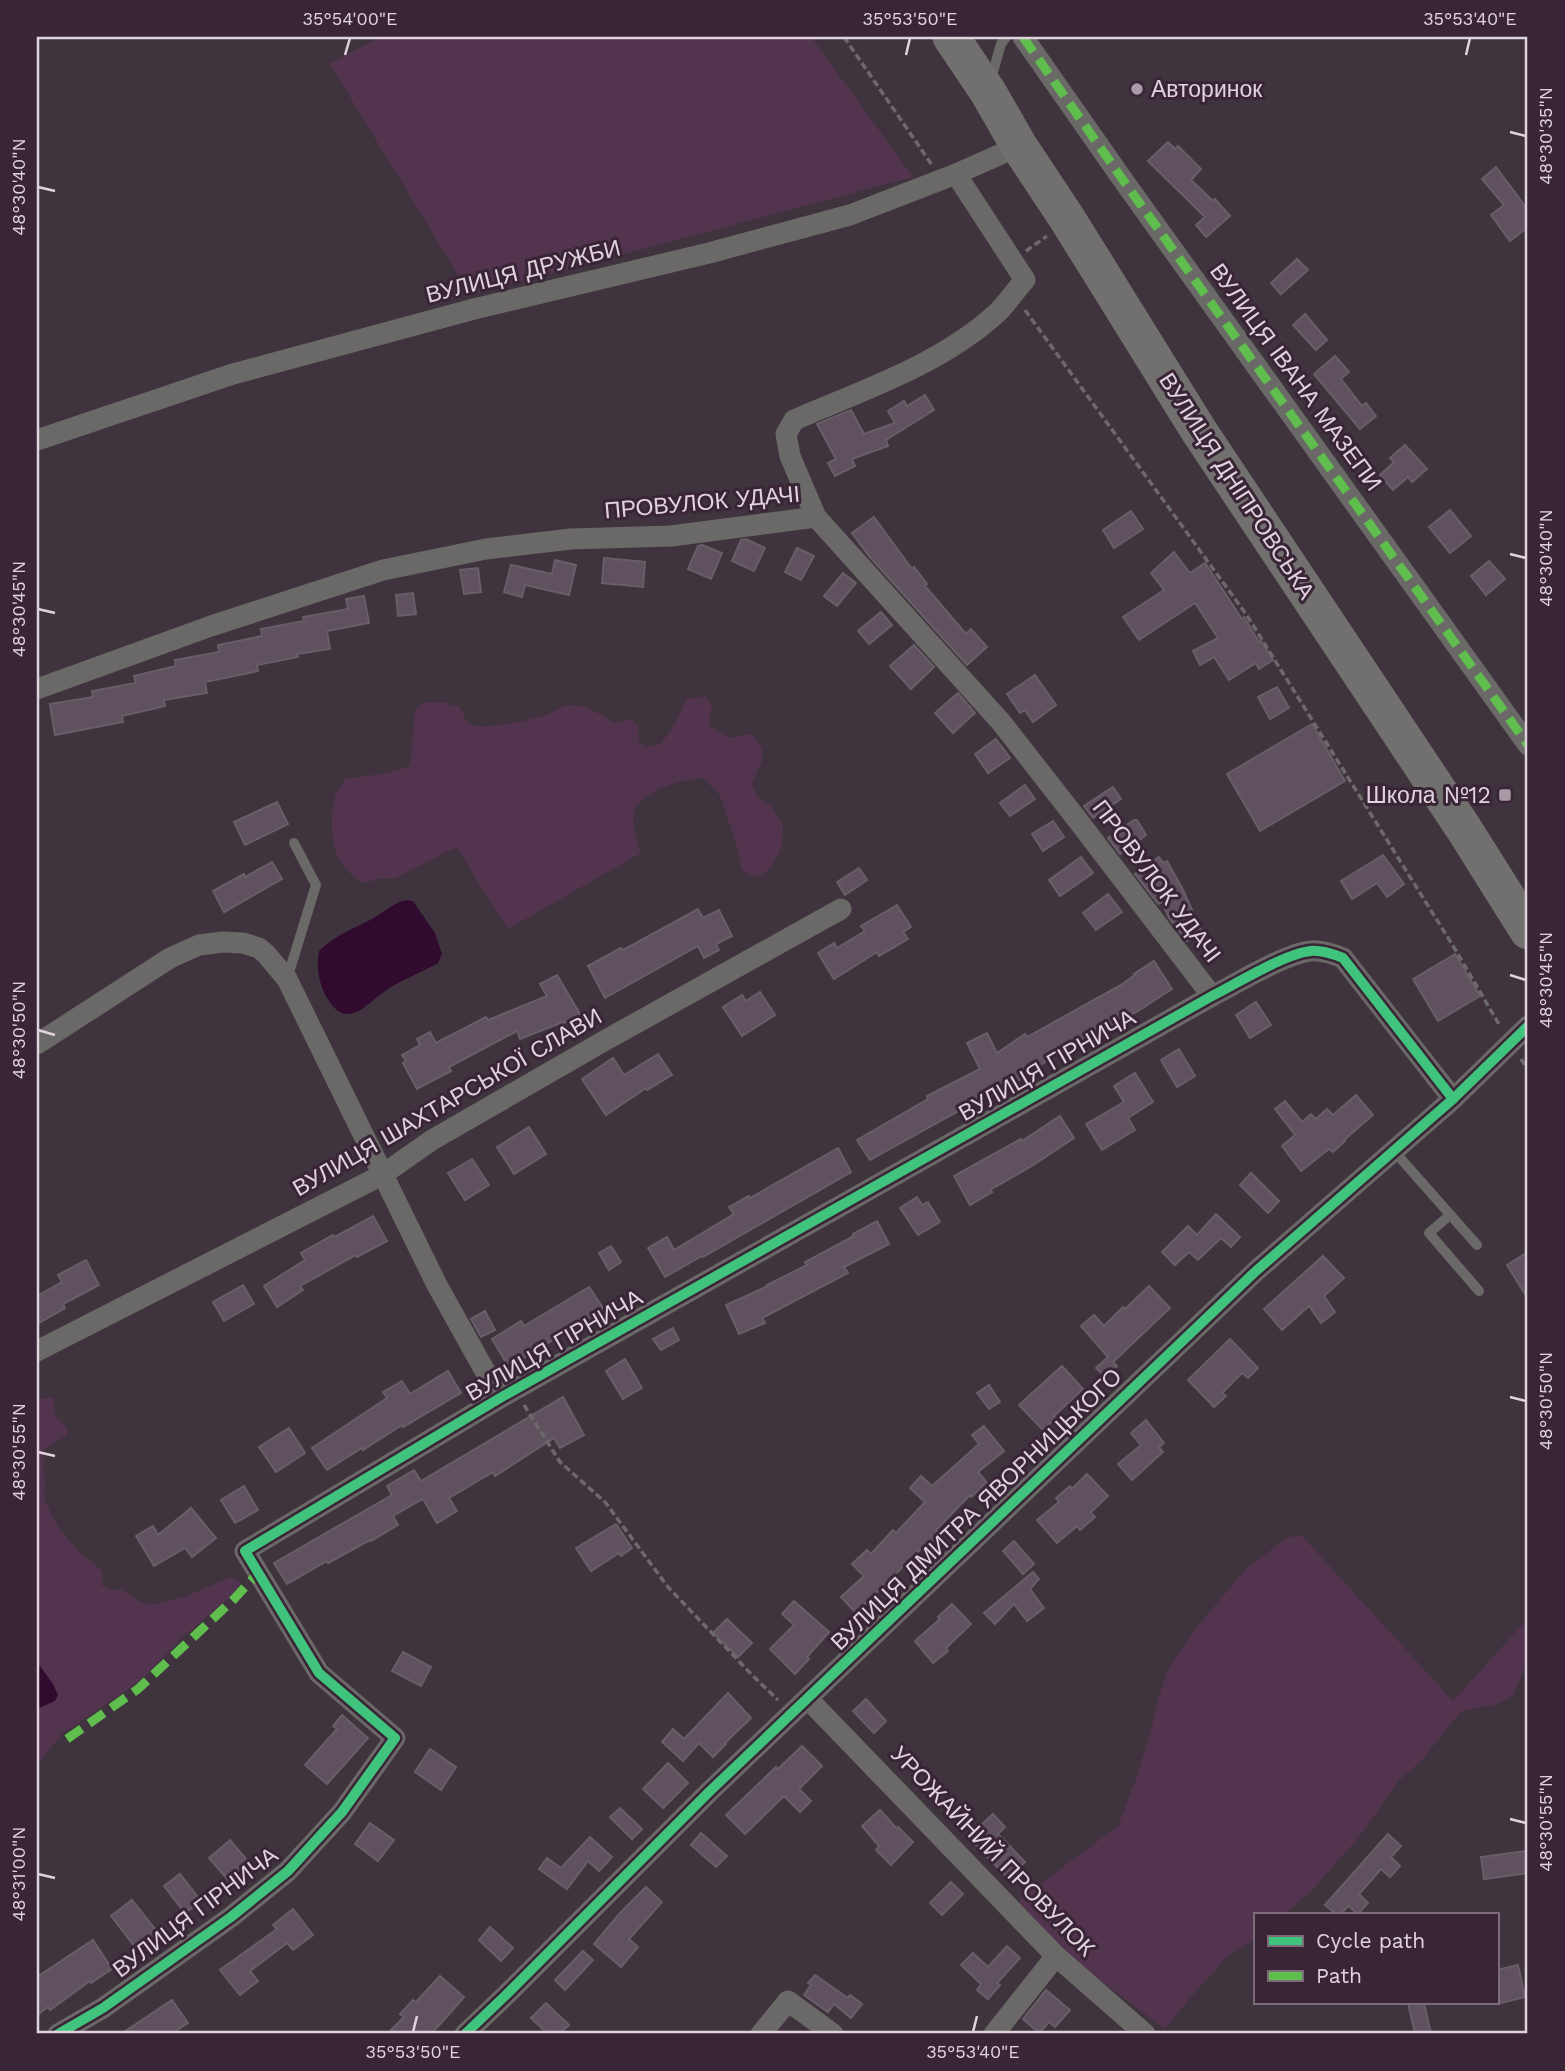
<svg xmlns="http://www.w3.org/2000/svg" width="1565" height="2071" font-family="'Work Sans',sans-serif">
<rect width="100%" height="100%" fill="#3f343e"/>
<!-- green -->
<g fill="#53344f">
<path d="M380,37H811L913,177L470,295L330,64Z"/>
<path d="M705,696L712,706L708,725L729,738L751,734C772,754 760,763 751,785L758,797L771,806L783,826L782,846L771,868L757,877L742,870L739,852L720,795L703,778C684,779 645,790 635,809C630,822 637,840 641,853L508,929L456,847L395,878L379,879L363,883C354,877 344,869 339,859C330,842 330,812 336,794C338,789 342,784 345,779L388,773L410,766L415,710L424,702L445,703L460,707C463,714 465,721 472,725C481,730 534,720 546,715C552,713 559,708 565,706C583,702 601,715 615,723L629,719L638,725L639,741L646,747L661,744L676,722L687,699Z"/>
<path d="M53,1397L55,1416L68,1429L66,1436L45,1449L43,1466L45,1480L44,1499L58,1527L79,1552L101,1570L103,1578L101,1585L112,1590L120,1589L143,1603L155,1604L187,1596L230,1577L240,1581V1585L229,1598L184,1636L140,1681L62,1734L37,1765V1709L55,1701L53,1684L37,1662V1400Z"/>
<path d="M1302,1536L1453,1701L1522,1625H1528V1660L1513,1696L1498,1704L1461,1711L1422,1760L1399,1780L1359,1837L1311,1891L1284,1915H1255V1939L1228,1956L1189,1999L1165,2029L1065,1954L1020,1906V1899L1118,1826L1136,1779L1151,1731L1159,1696L1169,1667L1197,1627L1246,1569L1288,1537Z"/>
</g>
<!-- water -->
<g fill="#300b2f">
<path d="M407,900L413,901L415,904L435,933L442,954L438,963C419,974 397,981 380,995C370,1002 360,1014 348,1014C338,1014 332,1006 327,998C319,984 316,968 319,951C335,935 353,929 372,919C384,912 395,902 407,900Z"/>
<path d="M37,1662L53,1684L58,1695L55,1701L37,1709Z"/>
</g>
<!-- building -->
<g fill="#5f515d" stroke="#685e67" stroke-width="2">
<path d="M1168,142L1175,149L1178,146L1201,169L1191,180L1213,201L1215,199L1230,216L1206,237L1196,225L1205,217L1148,161Z"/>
<path d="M1496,167L1528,210V227L1510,241L1491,215L1504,205L1482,179Z"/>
<path d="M1297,259L1308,270L1281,294L1271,283Z"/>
<path d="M1305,314L1327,340L1316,350L1293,325Z"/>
<path d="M1335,356L1349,372L1341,379L1362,406L1366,403L1376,416L1360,429L1314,374Z"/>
<path d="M925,395L934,410L886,440L888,446L852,459L855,466L835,476L828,463L836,459L817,424L851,410L864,434L895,423L888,411L904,401L907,406Z"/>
<path d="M1405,445L1427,469L1412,482L1408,477L1393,490L1380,475L1394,462L1390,458Z"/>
<path d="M1450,510L1471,536L1450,553L1429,527Z"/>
<path d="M1131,511L1143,529L1114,548L1103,530Z"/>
<path d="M874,517L912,569L914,567L927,584L925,586L966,634L971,629L987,647L967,665L869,556L852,533Z"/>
<path d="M746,539L765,548L754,571L732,561L741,540Z"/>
<path d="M702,545L722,553L711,579L688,569L698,546Z"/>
<path d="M797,548L814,556L801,580L785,572Z"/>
<path d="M1174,552L1190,573L1205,563L1242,619L1244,617L1259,642L1261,641L1273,660L1259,669L1256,663L1229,680L1214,657L1200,665L1193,651L1218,638L1195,603L1139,640L1123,617L1164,590L1151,573Z"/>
<path d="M604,558L645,562L643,587L602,583Z"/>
<path d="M555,560L576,565L569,595L525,585L522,597L504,592L511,565L552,574Z"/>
<path d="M1489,561L1505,579L1486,595L1471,576Z"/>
<path d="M478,568L481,592L464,594L460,570Z"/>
<path d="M843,573L856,583L837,606L824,596Z"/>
<path d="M413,593L416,614L398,616L396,595Z"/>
<path d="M364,596L369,623L327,631L330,649L297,654L298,657L257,665L258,671L205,682L207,693L164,700L165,706L122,716L123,722L55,735L50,704L93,697L92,691L136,683L134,676L176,666L175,660L219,652L218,645L262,636L261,629L304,621L303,617L348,609L346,599Z"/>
<path d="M881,612L892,625L869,644L858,631Z"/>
<path d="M914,645L934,667L911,689L890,666Z"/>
<path d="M1035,675L1056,705L1033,722L1025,710L1020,713L1007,694Z"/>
<path d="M1277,687L1289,708L1270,719L1258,697Z"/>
<path d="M958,693L975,713L953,733L935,713Z"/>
<path d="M1312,724L1345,781L1260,831L1227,774Z"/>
<path d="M996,739L1010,758L988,773L975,754Z"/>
<path d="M1025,785L1035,799L1010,816L1000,803Z"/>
<path d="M1113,787L1121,799L1093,818L1084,806Z"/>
<path d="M277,802L288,824L245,845L234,822Z"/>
<path d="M1134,820H1137L1146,835L1120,854L1108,838Z"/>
<path d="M1053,821L1064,837L1043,851L1032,834Z"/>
<path d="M1383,855L1404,884L1387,897L1377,883L1352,899L1341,881Z"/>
<path d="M1081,857L1093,873L1060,896L1049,880Z"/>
<path d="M1159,857L1163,863L1167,861L1182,888L1203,934L1187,941L1169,918L1162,902L1158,904L1135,874Z"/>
<path d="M272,862L282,879L224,912L213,891L244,874L245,877Z"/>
<path d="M859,868L867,880L845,895L837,882Z"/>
<path d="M1108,894L1122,912L1096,930L1083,913Z"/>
<path d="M897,905L911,927L903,932L908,939L879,956L877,952L834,979L818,953L834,943L837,948L865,931L861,926Z"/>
<path d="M698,909L703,918L719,910L732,936L716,944L719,950L704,958L698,946L605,998L588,966L621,948L623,950Z"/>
<path d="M1455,954L1480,996L1438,1021L1413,979Z"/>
<path d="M1154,961L1172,989L1138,1011L1054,1056L1019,1080L1018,1078L870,1160L857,1140L928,1099L927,1096L980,1069L967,1043L987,1033L997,1053L1025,1034L1027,1037L1121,985L1135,975L1134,974Z"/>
<path d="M557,975L580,1014L564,1023L563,1022L520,1039L517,1031L449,1067L451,1071L417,1089L403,1063L406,1061L402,1055L420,1045L417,1039L430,1032L436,1043L486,1017L488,1020L547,996L540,984Z"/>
<path d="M760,992L775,1015L742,1036L723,1007L742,995L746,1001Z"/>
<path d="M1256,1002L1271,1025L1250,1038L1236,1015Z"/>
<path d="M1179,1049L1195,1076L1177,1087L1161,1060Z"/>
<path d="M658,1054L672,1075L647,1090L646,1088L606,1115L582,1079L613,1058L624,1075Z"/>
<path d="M1135,1073L1153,1102L1128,1118L1135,1130L1102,1150L1086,1124L1124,1102L1114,1086Z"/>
<path d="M1356,1095L1373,1115L1344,1140L1345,1141L1333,1152L1329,1149L1301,1171L1282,1146L1295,1135L1275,1109L1285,1101L1302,1122L1311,1114L1316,1119L1327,1109L1333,1115Z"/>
<path d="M1060,1116L1074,1138L1035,1164L990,1190L992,1192L970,1205L954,1176L1021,1139L1022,1141Z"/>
<path d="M529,1127L546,1154L514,1174L497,1147Z"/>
<path d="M838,1148L851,1172L703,1257L702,1256L665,1277L648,1248L667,1237L674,1250L734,1214L729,1207L749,1196L750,1198Z"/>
<path d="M472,1159L489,1185L465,1200L448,1173Z"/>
<path d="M1251,1173L1279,1201L1268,1213L1240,1185Z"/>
<path d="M917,1197L922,1205L928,1202L940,1222L918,1235L900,1208Z"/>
<path d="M1216,1214L1240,1237L1231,1247L1221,1238L1198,1260L1189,1252L1175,1265L1162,1252L1188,1226L1197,1235Z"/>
<path d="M373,1216L387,1241L357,1257L356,1255L300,1286L303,1290L277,1307L264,1286L305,1260L301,1253L333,1235L335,1237Z"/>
<path d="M877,1221L889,1244L844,1267L848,1273L762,1318L765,1323L739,1334L726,1305L768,1286L767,1285L807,1265L805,1262L854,1236L853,1234Z"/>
<path d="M611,1246L621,1262L609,1270L599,1253Z"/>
<path d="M1528,1252V1299L1507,1265Z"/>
<path d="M1323,1256L1344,1278L1324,1296L1335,1312L1321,1323L1309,1306L1282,1330L1264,1309Z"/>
<path d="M86,1260L99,1285L63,1304L65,1308L37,1324V1296L62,1282L58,1275Z"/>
<path d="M243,1285L254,1304L224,1321L213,1302Z"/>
<path d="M1149,1286L1170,1308L1113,1362L1117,1366L1105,1377L1096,1368L1108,1357L1081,1326L1094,1315L1104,1326L1123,1307L1125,1309Z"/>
<path d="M589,1287L605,1311L589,1322L587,1319L509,1367L492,1339L521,1321L524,1326Z"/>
<path d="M485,1311L495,1330L481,1337L471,1319Z"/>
<path d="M673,1328L679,1340L661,1350L653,1339Z"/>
<path d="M1230,1339L1258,1368L1248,1378L1242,1373L1222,1393L1226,1396L1214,1407L1188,1380Z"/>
<path d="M625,1359L642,1388L623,1399L606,1371Z"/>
<path d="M1062,1366L1083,1389L1054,1416L1055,1418L1043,1430L1019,1405Z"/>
<path d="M448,1371L461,1393L403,1427L402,1425L363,1450L362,1448L327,1470L312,1448L387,1398L383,1392L402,1381L410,1394Z"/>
<path d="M989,1385L1000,1402L989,1409L977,1393Z"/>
<path d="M563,1397L584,1435L560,1448L554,1438L495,1476L493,1472L449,1498L457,1511L437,1523L423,1499L393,1516L398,1525L371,1541L370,1540L328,1563L327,1561L287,1584L274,1563L392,1495L387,1486L414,1470L421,1481Z"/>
<path d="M1146,1420L1164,1443L1159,1447L1163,1452L1132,1480L1118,1464L1141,1445L1131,1433Z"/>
<path d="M984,1426L1004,1451L978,1472L987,1483L971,1497L970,1495L936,1530L942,1535L928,1549L924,1546L856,1613L841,1597L864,1576L852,1564L867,1550L871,1554L893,1530L896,1533L925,1502L910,1488L921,1476L932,1486L979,1444L972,1435Z"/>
<path d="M289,1428L305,1453L276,1472L259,1447Z"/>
<path d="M1087,1474L1108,1496L1091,1512L1095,1517L1080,1530L1077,1526L1057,1543L1037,1520L1059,1502L1056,1498L1070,1486L1072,1489Z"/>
<path d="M244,1486L258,1510L235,1523L221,1500Z"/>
<path d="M191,1508L216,1538L192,1557L185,1548L154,1566L136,1536L153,1526L158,1535Z"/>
<path d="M616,1524L632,1548L621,1556L619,1553L591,1571L576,1548Z"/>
<path d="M1014,1541L1034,1564L1023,1574L1003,1551Z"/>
<path d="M1033,1572L1039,1579L1030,1589L1044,1608L1027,1621L1014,1604L995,1624L984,1613Z"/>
<path d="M794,1601L829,1632L807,1657L809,1659L795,1674L770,1649L794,1625L782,1614Z"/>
<path d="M952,1604L971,1624L946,1648L948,1651L933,1663L915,1641L940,1619L938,1617Z"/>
<path d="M727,1619L752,1643L738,1657L713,1633Z"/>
<path d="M403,1652L431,1667L421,1686L392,1671Z"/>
<path d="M728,1693L751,1718L725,1743L726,1744L713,1757L699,1743L683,1761L662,1742L673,1729L684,1739Z"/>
<path d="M866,1699L886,1721L874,1733L853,1711Z"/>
<path d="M342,1715L368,1738L327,1784L305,1765L337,1729L333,1726Z"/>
<path d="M802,1746L822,1766L799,1789L811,1801L800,1812L784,1796L745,1834L726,1815L776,1767L778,1769Z"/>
<path d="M430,1749L456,1767L441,1790L415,1772Z"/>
<path d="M668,1763L688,1783L663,1808L643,1789Z"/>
<path d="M620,1808L642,1829L632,1839L610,1817Z"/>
<path d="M880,1810L897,1829L898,1827L913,1842L891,1865L876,1850L879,1846L862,1826Z"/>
<path d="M993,1814L1005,1827L998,1834L1025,1862L1008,1878L968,1837Z"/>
<path d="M370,1823L394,1840L378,1861L355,1844Z"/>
<path d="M701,1833L727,1856L716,1867L691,1845Z"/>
<path d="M1388,1834L1401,1846L1391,1857L1400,1866L1390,1877L1381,1869L1359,1894L1368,1903L1358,1914L1348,1906L1340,1915H1337L1325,1905Z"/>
<path d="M590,1837L612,1857L599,1871L588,1861L567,1889L539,1869L547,1858L561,1868Z"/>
<path d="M230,1840L251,1865L230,1882L209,1858Z"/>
<path d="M1526,1851L1528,1873L1484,1879L1481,1857Z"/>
<path d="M180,1874L201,1901L185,1913L164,1886Z"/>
<path d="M951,1882L963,1894L942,1915L930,1903Z"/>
<path d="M646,1887L662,1902L629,1939L638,1947L621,1967L594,1944L620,1913Z"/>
<path d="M132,1900L160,1935L139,1952L111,1916Z"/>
<path d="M293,1909L313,1935L293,1950L287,1943L250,1971L258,1981L240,1995L220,1970L277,1929L273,1925Z"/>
<path d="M490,1927L513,1948L501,1961L479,1940Z"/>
<path d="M93,1940L112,1969L91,1983L90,1981L50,2010L48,2007L37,2015V1977Z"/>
<path d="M1007,1946L1020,1958L997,1983L1000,1985L988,1999L977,1990L981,1984L961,1965L973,1953L988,1967Z"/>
<path d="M583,1951L593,1960L565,1990L555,1980Z"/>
<path d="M1518,1965L1525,1997L1497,2004V1970Z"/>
<path d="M815,1975L848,1998L850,1995L862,2004L851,2018L834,2004L828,2012L804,1995L811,1985L808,1983Z"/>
<path d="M440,1976L464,1997L451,2012L431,2034H387L404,2017L400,2014L413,2000L416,2002Z"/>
<path d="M1046,1990L1070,2010L1055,2027L1049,2022L1039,2033L1023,2019Z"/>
<path d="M172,2000L188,2023L171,2034H121Z"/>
<path d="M546,2003L569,2025L559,2034H548L531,2018Z"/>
<path d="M1408,2003H1424L1431,2034H1415Z"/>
</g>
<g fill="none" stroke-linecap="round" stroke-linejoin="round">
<!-- path -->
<g stroke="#6c696a" stroke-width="3.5" stroke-dasharray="7 3.5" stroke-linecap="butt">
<path d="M844,37L932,165"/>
<path d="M1026,251L1047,236"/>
<path d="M1025,310L1246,614L1455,949L1500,1026"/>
<path d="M1521,1059L1528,1070"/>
<path d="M524,1405L560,1462L605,1502L668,1587L752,1675L778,1700"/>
</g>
<!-- lane -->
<g stroke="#6a6967" stroke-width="10">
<path d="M991,79L1001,44L1006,37"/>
<path d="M287,979L316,885L294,843"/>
<path d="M1394,1151L1477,1245"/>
<path d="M1450,1215L1429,1233L1479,1291"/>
</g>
<!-- street -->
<g stroke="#6a6967" stroke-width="21">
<path d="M1023,37L1123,180L1528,745"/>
<path d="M37,440L233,374L474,309L709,253L850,215L956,174L1019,146"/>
<path d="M816,517L790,456L786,434L794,420C863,390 940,365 997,313C1007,303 1015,291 1025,280L956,174"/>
<path d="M37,689L211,626L383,570L486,549L571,539L671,536L816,517L1001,722L1076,818L1212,996"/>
<path d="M37,1044L170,958L199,945L223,942L243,943L259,948L266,954L287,979L437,1285L500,1398"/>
<path d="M37,1351L382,1175L432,1140L604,1041L841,909"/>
<path d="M808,1699L1056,1956L1145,2034"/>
<path d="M58,2034L103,2008L231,1917L288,1871L342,1812L395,1738L319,1673L245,1551L500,1398L1212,996C1236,984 1286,953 1311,951C1322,950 1333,954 1343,958L1453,1099"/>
<path d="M465,2034L506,1995L709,1792L1256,1271L1453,1099L1528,1026"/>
<path d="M761,2034L788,2001L833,2034"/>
<path d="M994,2034L1056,1956"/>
</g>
<!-- highway -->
<path stroke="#71706e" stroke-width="37" d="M951,37L988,92L1019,146L1068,220L1199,431L1464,829L1528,931"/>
<!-- quiet -->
<g stroke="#5fbe4e" stroke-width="9" stroke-dasharray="18 9" stroke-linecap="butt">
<path d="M1023,37L1123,180L1528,745"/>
<path d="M67,1739L138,1689L234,1599L258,1573"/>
</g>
<!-- cycleway casing -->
<g stroke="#392536" stroke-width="15">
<g id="cycleway">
<path d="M58,2034L103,2008L231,1917L288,1871L342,1812L395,1738L319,1673L245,1551L500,1398L1212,996C1236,984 1286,953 1311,951C1322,950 1333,954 1343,958L1453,1099"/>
<path d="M465,2034L506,1995L709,1792L1256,1271L1453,1099L1528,1026"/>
</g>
</g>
<!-- cycleway -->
<use href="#cycleway" stroke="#40c37c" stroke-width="10"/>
</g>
<!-- ticks -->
<path fill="none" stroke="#e0d3de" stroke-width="2.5" d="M345,55L350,38M906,55L910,38M1466,55L1470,38M1510,132L1526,136M38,187L55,191M1510,554L1526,558M38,609L55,613M1510,975L1526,980M38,1030L55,1035M1510,1397L1526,1401M38,1452L55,1456M1510,1819L1526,1823M38,1874L55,1878M413,2032L417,2016M973,2032L977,2016"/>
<!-- markers -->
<g fill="#a89ba6" stroke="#392536" stroke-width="2.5">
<circle cx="1137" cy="89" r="7"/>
<rect x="1498" y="788" width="14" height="14" rx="3.5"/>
</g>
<g text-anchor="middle" stroke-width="6" stroke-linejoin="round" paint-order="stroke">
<!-- poi labels -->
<g font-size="23" fill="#e0d3de" stroke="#392536" text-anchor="start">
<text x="1151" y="97">Авторинок</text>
<text x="1491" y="803" text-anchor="end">Школа №12</text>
</g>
<!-- street labels -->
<g font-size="23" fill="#e0d3de" stroke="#392536">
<text transform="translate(523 271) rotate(-14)" y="8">ВУЛИЦЯ ДРУЖБИ</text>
<text transform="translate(1296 377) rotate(54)" y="8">ВУЛИЦЯ ІВАНА МАЗЕПИ</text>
<text transform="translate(1237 486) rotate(57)" y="8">ВУЛИЦЯ ДНІПРОВСЬКА</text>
<text transform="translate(702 502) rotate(-5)" y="8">ПРОВУЛОК УДАЧІ</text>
<text transform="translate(1157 881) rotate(53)" y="8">ПРОВУЛОК УДАЧІ</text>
<text transform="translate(1047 1065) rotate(-30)" y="8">ВУЛИЦЯ ГІРНИЧА</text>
<text transform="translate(447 1102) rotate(-30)" y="8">ВУЛИЦЯ ШАХТАРСЬКОЇ СЛАВИ</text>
<text transform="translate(554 1345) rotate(-30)" y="8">ВУЛИЦЯ ГІРНИЧА</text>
<text transform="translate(976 1509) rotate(-44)" y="8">ВУЛИЦЯ ДМИТРА ЯВОРНИЦЬКОГО</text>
<text transform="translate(993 1851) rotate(46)" y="8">УРОЖАЙНИЙ ПРОВУЛОК</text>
<text transform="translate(195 1912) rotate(-37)" y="8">ВУЛИЦЯ ГІРНИЧА</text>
</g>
</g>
<!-- border -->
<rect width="1565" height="2071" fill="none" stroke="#392536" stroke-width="77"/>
<!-- legend -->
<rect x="1254" y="1913" width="245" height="91" fill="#392536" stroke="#7c6b79" stroke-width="2"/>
<rect x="1268" y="1936" width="35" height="10" fill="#40c37c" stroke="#7c6b79" stroke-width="2"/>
<text x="1316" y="1948" font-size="21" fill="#e0d3de">Cycle path</text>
<rect x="1268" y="1971" width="35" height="10" fill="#5fbe4e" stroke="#7c6b79" stroke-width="2"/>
<text x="1316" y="1983" font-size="21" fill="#e0d3de">Path</text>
<rect x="38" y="38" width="1488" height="1994" fill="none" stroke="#e0d3de" stroke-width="2.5"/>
<g font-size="18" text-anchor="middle" fill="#e0d3de">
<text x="350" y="25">35°54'00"E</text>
<text x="910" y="25">35°53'50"E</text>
<text x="1470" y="25">35°53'40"E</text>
<text transform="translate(1546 136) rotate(-90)" y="6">48°30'35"N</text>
<text transform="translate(19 187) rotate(-90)" y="6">48°30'40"N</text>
<text transform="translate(1546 558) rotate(-90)" y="6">48°30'40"N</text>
<text transform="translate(19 609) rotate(-90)" y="6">48°30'45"N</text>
<text transform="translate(1546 980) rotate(-90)" y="6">48°30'45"N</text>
<text transform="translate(19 1030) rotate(-90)" y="6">48°30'50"N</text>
<text transform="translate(1546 1401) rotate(-90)" y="6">48°30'50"N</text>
<text transform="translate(19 1452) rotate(-90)" y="6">48°30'55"N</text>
<text transform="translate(1546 1823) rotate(-90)" y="6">48°30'55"N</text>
<text transform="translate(19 1874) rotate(-90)" y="6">48°31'00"N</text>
<text x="413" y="2058">35°53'50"E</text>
<text x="973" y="2058">35°53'40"E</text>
</g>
</svg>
